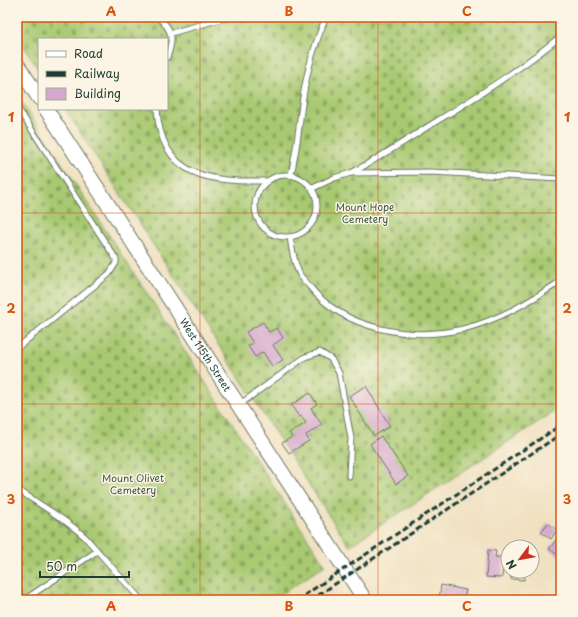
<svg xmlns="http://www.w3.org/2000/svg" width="578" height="617" font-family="'Playpen Sans',sans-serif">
<defs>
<pattern id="cemetery-stones" width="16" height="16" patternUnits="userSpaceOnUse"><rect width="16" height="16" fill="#a8c971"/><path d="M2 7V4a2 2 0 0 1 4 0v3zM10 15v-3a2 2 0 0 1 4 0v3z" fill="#88a45e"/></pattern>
</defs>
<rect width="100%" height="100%" fill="#fcf5e5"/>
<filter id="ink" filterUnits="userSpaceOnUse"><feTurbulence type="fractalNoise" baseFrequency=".025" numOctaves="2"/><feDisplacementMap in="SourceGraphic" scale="8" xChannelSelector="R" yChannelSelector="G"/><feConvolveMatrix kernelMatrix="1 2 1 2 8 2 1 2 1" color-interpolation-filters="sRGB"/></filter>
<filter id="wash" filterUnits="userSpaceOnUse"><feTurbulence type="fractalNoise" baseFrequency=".012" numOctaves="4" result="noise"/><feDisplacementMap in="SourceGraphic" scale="16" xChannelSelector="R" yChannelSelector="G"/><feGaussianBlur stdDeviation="0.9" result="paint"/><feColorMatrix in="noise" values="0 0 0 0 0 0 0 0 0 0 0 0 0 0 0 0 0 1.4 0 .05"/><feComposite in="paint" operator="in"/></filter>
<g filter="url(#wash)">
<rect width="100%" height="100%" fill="#f0e1c1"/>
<!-- cemetery -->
<g fill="url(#cemetery-stones)" stroke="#648352">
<path d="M17,17H561V407L349,546L65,109H167V39H39V70L17,36Z"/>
<path d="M17,95L325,565L273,600H17Z"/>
</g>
<g id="blocks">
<!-- building -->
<g fill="#d5a9cd">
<path d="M263,322L269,332L277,328L283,338L273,345L283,360L272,366L263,352L255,357L248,346L253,343L246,332Z"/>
<path d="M366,386L390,426L374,436L349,396Z"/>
<path d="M310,393L317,404L311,408L322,425L306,435L309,441L289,453L282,443L292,437L289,433L306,423L301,416L299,417L291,405Z"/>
<path d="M381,436L408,476L396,484L370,444Z"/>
<path d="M548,523L557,530L551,539L541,532Z"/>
<path d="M559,536L561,537V557L549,549Z"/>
<path d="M488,550L496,551L495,557H504L502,578L486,577Z"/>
<path d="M511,571H525L524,580L511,579Z"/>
<path d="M441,585L466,590L464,600H439Z"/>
</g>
</g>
</g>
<g filter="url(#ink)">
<use href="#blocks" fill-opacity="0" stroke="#687665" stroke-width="1"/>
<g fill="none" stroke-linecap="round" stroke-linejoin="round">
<!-- lane casing -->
<g stroke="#687665" stroke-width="7">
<g id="lane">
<path d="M158,17C173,30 174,39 167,57"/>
<path d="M171,33L228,17"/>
<path d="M17,107L116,259V263L109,274L17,348"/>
<path d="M157,109C161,178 210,182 266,181"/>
<path d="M351,173C379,158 405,141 432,124C477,97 521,69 561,36"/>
<path d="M291,174C298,146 299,120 304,91C308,66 316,41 326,17"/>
<circle cx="286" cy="206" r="31"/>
<path d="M313,188L334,178L351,173L431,172L561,179"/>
<path d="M290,237C292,250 294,263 300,275C303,279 307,283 310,287C345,330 411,341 463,329C499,320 531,301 561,281"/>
<path d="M239,405L305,357L320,352L331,359L339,373L351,438L349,476"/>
<path d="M17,489C40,505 64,518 85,537L141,600"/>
<path d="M24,600L97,551"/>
</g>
</g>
<!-- secondary casing -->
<g stroke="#687665" stroke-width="16">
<g id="secondary">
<path d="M17,64L39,98"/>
<path id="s1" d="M46,109L365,600"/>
</g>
</g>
<!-- lane -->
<use href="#lane" stroke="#fff" stroke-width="5"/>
<!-- secondary -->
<use href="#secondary" stroke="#fff" stroke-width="14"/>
<!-- rail -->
<g stroke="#1f3d34" stroke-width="3" stroke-dasharray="6 3" stroke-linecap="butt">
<path d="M297,600L561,425"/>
<path d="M311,600L561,434"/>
</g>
</g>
</g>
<!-- grid -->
<path fill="none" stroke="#d45610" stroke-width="1" stroke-opacity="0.55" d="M200,17V600M378,17V600M17,213H561M17,404H561"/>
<g text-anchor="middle" stroke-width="3" stroke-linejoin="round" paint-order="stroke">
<!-- park labels -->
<g font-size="10" fill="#3a5940" stroke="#fcf5e5">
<text x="365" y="211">Mount Hope<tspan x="365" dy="12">Cemetery</tspan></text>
<text x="133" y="482">Mount Olivet<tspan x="133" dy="12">Cemetery</tspan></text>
</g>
<!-- street labels -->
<g font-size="10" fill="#1f3d34" stroke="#fcf5e5">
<text dy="4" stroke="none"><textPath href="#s1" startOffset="293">West 115th Street</textPath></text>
</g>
</g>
<!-- margin -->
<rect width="578" height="617" fill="none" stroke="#fcf5e5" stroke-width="44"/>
<!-- legend -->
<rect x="38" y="38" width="130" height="72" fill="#fcf5e5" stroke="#a4ab9e"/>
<rect x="46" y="51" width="20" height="6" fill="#ffffff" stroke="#a4ab9e"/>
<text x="74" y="58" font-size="12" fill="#1f3d34">Road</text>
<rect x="46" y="71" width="20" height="6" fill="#1f3d34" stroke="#a4ab9e"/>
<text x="74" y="78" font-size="12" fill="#1f3d34">Railway</text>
<rect x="46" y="88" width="20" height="12" fill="#d5a9cd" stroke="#a4ab9e"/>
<text x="74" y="98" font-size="12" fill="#1f3d34">Building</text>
<!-- north arrow -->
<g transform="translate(520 559) rotate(238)"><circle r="19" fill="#fcf5e5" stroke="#a4ab9e"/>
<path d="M0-3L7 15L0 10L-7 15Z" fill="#c8321e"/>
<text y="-6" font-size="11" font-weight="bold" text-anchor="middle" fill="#1f3d34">N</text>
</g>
<!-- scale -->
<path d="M40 571v6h89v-6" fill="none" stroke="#1f3d34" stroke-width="2"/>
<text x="46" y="571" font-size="12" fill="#1f3d34" stroke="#fcf5e5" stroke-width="3" paint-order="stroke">50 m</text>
<rect x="22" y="22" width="534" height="573" fill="none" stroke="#d45610" stroke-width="1.5"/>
<g font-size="13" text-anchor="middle" font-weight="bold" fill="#d45610">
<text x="111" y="16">A</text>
<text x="289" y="16">B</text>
<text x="467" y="16">C</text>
<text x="11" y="122">1</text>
<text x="567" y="122">1</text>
<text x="11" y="313">2</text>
<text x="567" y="313">2</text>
<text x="11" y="504">3</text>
<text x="567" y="504">3</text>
<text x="111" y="611">A</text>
<text x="289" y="611">B</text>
<text x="467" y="611">C</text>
</g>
</svg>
